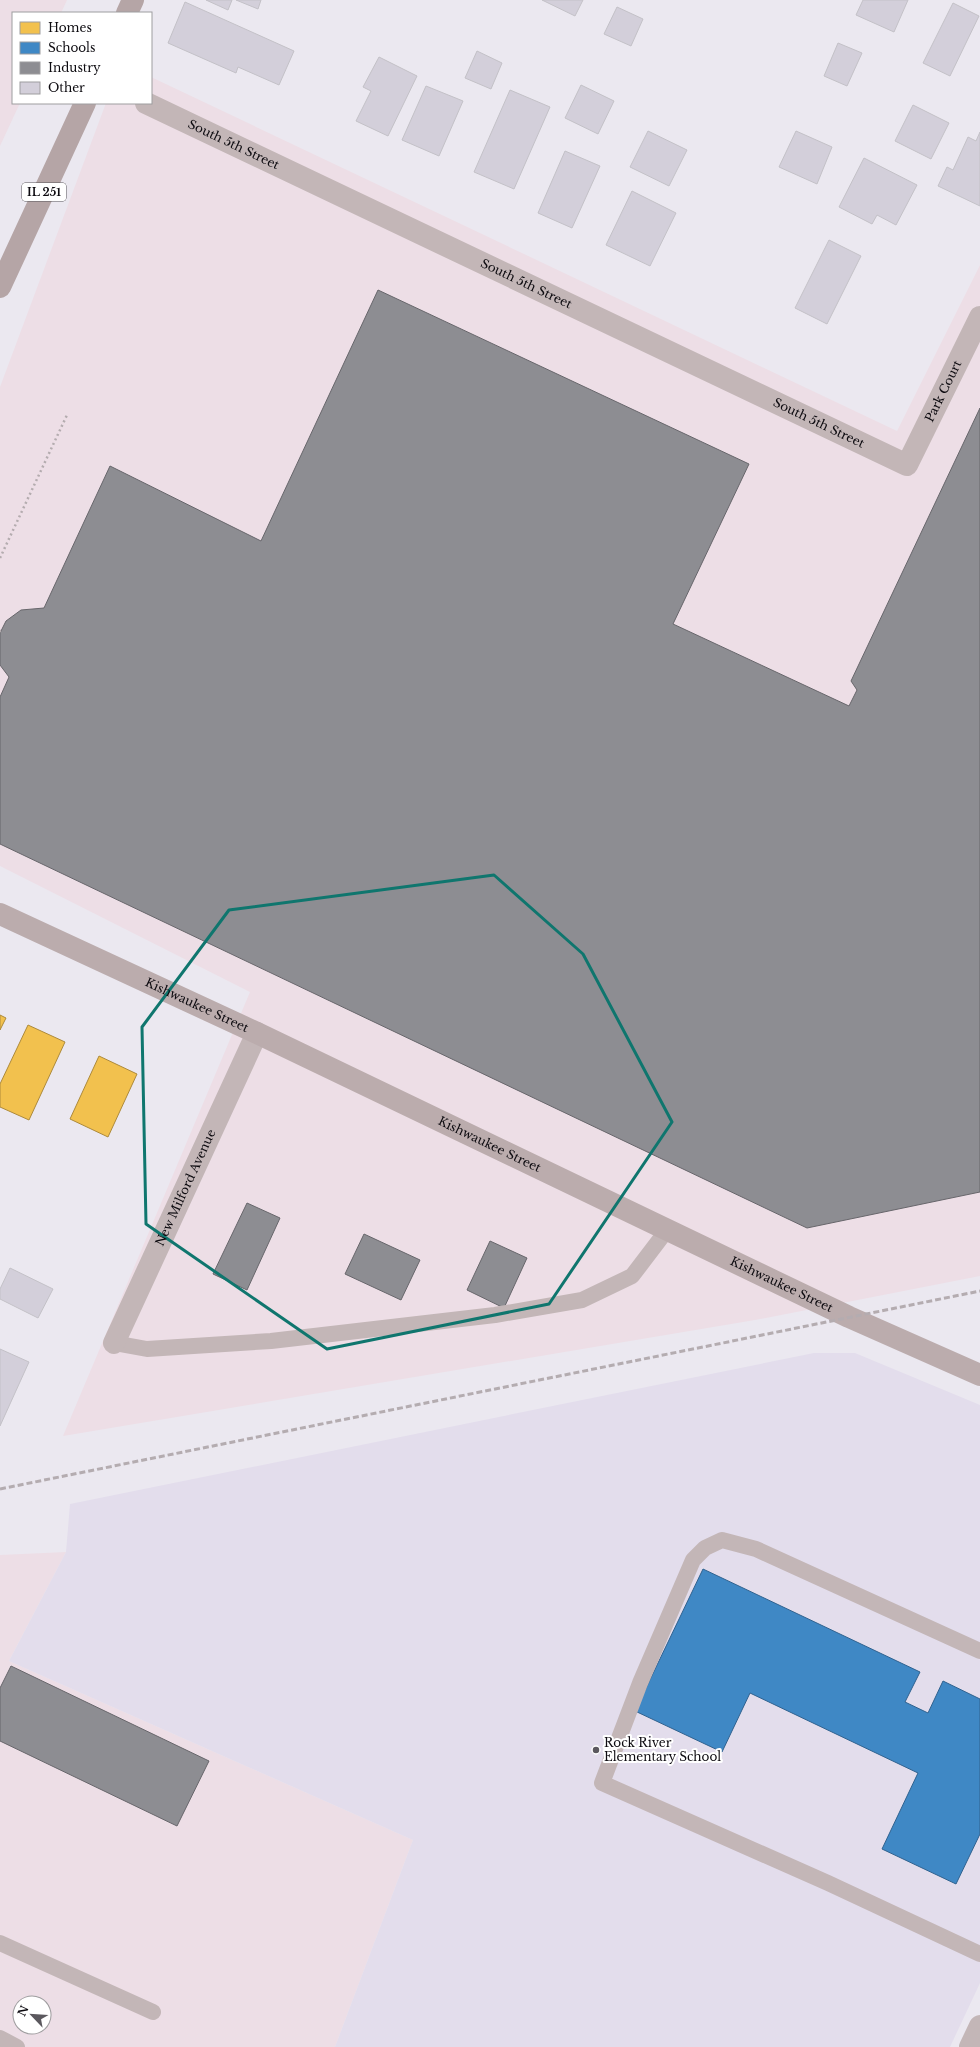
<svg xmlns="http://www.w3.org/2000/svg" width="980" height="2047" font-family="'Libre Baskerville',serif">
<rect width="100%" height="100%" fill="#ebe8f0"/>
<!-- industrial -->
<g fill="#eddee6" fill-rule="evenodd">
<path d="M0,0H67L61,13H13V103H20L0,146Z"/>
<path d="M151,77L897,431L980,265V1276L755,1320L63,1436L250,992L0,866V387L106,103H151Z"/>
<path d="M66,1552L9,1661L413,1840L335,2047H0V1555ZM20,2003H44V2027H20Z"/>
</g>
<!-- built -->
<path fill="#e3ddec" d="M814,1353H855L980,1405V1983L950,2047H335L413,1840L9,1661L66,1552L70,1504Z"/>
<!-- homes -->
<g fill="#f2c14e" stroke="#ad8a3b">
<path d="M0,1015L6,1018L0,1030Z"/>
<path d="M28,1025L65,1042L29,1120L0,1107V1084Z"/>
<path d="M99,1056L137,1074L108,1137L70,1119Z"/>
</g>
<!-- schools -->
<path fill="#3f88c5" stroke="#30628f" d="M703,1569L920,1672L905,1702L928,1713L943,1681L980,1699V1834L956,1884L882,1849L918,1773L750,1693L722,1752L635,1711Z"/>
<!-- industry -->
<g fill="#8d8d92" stroke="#67666b">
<path d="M378,290L749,464L673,624L849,706L857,690L851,681L980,408V1192L807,1228L0,844V697L9,677L0,665V633L6,621L21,610L44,608L110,466L261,541Z"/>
<path d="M247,1203L280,1218L247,1290L213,1274Z"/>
<path d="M364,1234L420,1260L401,1300L345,1274Z"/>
<path d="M490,1241L527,1258L504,1308L467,1290Z"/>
<path d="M11,1666L209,1761L177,1826L0,1741V1688Z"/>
</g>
<!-- building -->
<g fill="#d3cfda" stroke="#c3c1c7">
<path d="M206,0H232L228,10Z"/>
<path d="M236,0H261L258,9Z"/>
<path d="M542,0H583L575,16Z"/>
<path d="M863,0H908L894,32L856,15Z"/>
<path d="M185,2L294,51L279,85L238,67L236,73L168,43Z"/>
<path d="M953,3L979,16L950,76L923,63Z"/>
<path d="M617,7L643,19L631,46L604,34Z"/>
<path d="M838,43L862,53L847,86L824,76Z"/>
<path d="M477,51L502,63L491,89L465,78Z"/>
<path d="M379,57L417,76L388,136L356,121L371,91L363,87Z"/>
<path d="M581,85L614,101L598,134L565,118Z"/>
<path d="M426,86L463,101L439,156L402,140Z"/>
<path d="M510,90L550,107L514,189L474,172Z"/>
<path d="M913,105L949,123L931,159L895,141Z"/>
<path d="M648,131L687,150L669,186L630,167Z"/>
<path d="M796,131L832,147L817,184L779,167Z"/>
<path d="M980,132V206L938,186L947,167L953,170L968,137L976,141Z"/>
<path d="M565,151L600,166L572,228L538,213Z"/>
<path d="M864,158L917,185L896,225L877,215L872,224L839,207Z"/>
<path d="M632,191L676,213L650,266L606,245Z"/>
<path d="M829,240L861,256L827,324L795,308Z"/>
<path d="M10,1268L53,1289L38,1318L0,1299V1289Z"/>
<path d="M0,1349L29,1362L0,1426Z"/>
</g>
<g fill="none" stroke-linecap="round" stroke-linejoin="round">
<!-- path -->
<g stroke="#b4acaf" stroke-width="2.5" stroke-dasharray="2 3" stroke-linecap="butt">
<path d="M0,558L67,415"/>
<path d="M0,631H1"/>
</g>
<!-- lane -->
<g stroke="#c3b6b7" stroke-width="16">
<path d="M114,1343L147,1349L271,1341L495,1315L582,1300L632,1276L667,1230"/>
<path d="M980,1651L756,1549L722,1540L705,1548L693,1560L640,1683L602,1783L828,1883L980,1954"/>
<path d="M0,1943L153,2012"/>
<path d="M0,2038L17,2047"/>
</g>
<!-- street -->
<g stroke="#c3b6b7" stroke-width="22">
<path id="s1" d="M146,103L907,465L980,317"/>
<path id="s2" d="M114,1343L257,1033"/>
<path d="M970,2047L980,2026"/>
</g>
<!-- secondary -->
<path stroke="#bbacad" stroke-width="22" id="s3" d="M0,914L257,1033L849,1317L980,1375"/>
<!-- primary -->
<g stroke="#b5a5a6" stroke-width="22">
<path d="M127,13L133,0"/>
<path d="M0,287L85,103"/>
</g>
<!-- rail -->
<path stroke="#b4acb0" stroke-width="3" stroke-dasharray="6 3" stroke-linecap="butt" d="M0,1489L980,1291"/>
</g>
<!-- marked area -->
<path fill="none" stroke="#0f766e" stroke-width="3" stroke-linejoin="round" d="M494,875L583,954L672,1122L549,1304L327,1349L146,1224L142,1027L229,910Z"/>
<!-- markers -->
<circle fill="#5b585e" stroke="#fff" stroke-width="1.5" cx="596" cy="1750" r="4"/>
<g text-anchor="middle" stroke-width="4" stroke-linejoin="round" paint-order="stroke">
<!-- shield labels -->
<rect fill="#fff" stroke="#565458" stroke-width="1" x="22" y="183" width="44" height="18" rx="3"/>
<g font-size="11" font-weight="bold" fill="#0d0b10">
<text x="44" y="196">IL 251</text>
</g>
<!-- street labels -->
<g font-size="12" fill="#0d0b10" stroke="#fff">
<text dy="4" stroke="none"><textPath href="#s1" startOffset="97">South 5th Street</textPath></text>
<text dy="4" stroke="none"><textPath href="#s1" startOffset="421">South 5th Street</textPath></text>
<text dy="4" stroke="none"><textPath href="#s1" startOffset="925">Park Court</textPath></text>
<text dy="4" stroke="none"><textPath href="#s1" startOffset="745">South 5th Street</textPath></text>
<text dy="4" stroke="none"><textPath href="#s3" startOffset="217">Kishwaukee Street</textPath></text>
<text dy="4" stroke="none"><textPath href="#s3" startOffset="541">Kishwaukee Street</textPath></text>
<text dy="4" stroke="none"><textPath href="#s2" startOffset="171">New Milford Avenue</textPath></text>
<text dy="4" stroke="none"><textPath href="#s3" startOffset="865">Kishwaukee Street</textPath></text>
</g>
<!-- poi labels -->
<g font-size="12" fill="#0d0b10" stroke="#fff" text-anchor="start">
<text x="604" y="1747">Rock River<tspan x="604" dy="14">Elementary School</tspan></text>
</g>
</g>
<!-- legend -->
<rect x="12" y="12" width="140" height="92" fill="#ffffff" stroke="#9e9d9f"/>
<rect x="20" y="22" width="20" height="12" fill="#f2c14e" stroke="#9e9d9f"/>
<text x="48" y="32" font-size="12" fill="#0d0b10">Homes</text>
<rect x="20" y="42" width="20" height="12" fill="#3f88c5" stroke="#9e9d9f"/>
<text x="48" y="52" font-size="12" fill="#0d0b10">Schools</text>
<rect x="20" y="62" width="20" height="12" fill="#8d8d92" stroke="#9e9d9f"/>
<text x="48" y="72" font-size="12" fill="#0d0b10">Industry</text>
<rect x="20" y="82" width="20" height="12" fill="#d3cfda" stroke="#9e9d9f"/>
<text x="48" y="92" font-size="12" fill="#0d0b10">Other</text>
<!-- north arrow -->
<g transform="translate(32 2015) rotate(295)"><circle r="19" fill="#ffffff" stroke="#9e9d9f"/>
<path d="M0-3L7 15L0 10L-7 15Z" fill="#5b585e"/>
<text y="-6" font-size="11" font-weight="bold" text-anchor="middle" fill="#0d0b10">N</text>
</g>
</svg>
